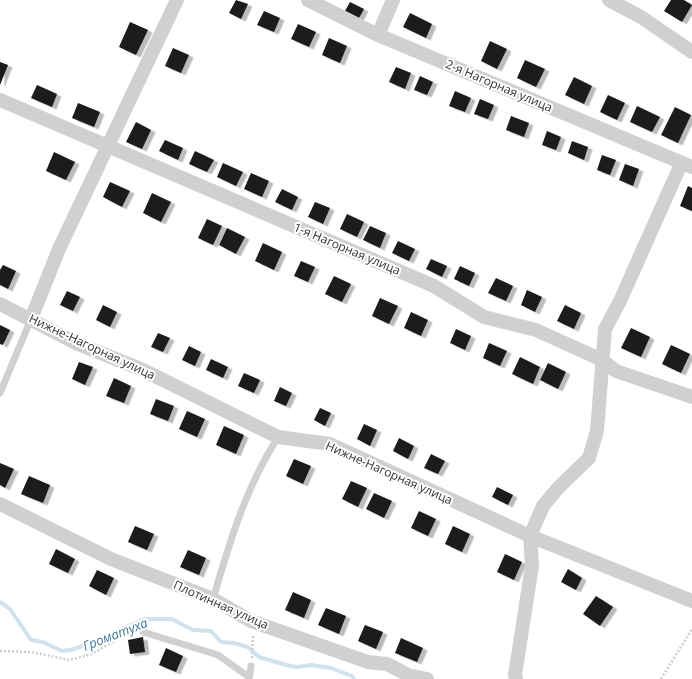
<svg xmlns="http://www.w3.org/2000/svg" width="692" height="679" font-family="'Open Sans',sans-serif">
<defs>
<filter id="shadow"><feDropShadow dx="4.5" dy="2.5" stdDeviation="0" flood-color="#0004"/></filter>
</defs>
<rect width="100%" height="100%" fill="#fff"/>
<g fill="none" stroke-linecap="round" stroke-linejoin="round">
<!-- stream -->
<path stroke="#cfe2ee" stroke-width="4" d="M0,602L10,609L31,640L43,642L62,651L75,649L145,619H172L193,630L211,631L221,642L234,643L248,647L259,657L286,665L297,667L311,665L331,668L352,676L354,679"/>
</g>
<!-- building -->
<g fill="#1a1a1a" filter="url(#shadow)">
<path d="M236,0L248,4L241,19L229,13Z"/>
<path d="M671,0H684L692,5L682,22L664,11Z"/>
<path d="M350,2L364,9L359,18L345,11Z"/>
<path d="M264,11L280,18L274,32L257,25Z"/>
<path d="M410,13L432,24L426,38L403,27Z"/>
<path d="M130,22L148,30L136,55L119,47Z"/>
<path d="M298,24L316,32L309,47L291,39Z"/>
<path d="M329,38L347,46L340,63L322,55Z"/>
<path d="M490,41L507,49L497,69L481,61Z"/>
<path d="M173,48L189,55L181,73L165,66Z"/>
<path d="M525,60L545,69L536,87L517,78Z"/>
<path d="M0,62L8,65L0,85Z"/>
<path d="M396,67L411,73L405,89L389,82Z"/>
<path d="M420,76L433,82L427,95L414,90Z"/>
<path d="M574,77L592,86L584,104L565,95Z"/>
<path d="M37,85L57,94L52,107L31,98Z"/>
<path d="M455,91L471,98L465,112L449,106Z"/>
<path d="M608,95L625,103L617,120L600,112Z"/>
<path d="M480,99L494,105L488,119L474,114Z"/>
<path d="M78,103L100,112L94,127L72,118Z"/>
<path d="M637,106L660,117L652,132L630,122Z"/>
<path d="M675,107L691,115L678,143L661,135Z"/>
<path d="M511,116L529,123L524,137L506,130Z"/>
<path d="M136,122L151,130L142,149L126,142Z"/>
<path d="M547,131L561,137L556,150L542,145Z"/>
<path d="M165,140L183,148L178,160L159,151Z"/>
<path d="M572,141L588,147L584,160L568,153Z"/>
<path d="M195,151L214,160L207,172L189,164Z"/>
<path d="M54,152L75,162L66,180L46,171Z"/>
<path d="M602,155L616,160L610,175L597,170Z"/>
<path d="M223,163L243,172L236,186L217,177Z"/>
<path d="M625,164L639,169L633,186L619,180Z"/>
<path d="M251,173L269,181L262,197L244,189Z"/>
<path d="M110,182L130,191L122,207L103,197Z"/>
<path d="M688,186L692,188V211L680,206Z"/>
<path d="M282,189L298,197L292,210L275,202Z"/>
<path d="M152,193L171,202L161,222L143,213Z"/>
<path d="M315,202L330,208L323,224L308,217Z"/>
<path d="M347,214L364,222L357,237L340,229Z"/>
<path d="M207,219L222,226L213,245L198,238Z"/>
<path d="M370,226L386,233L380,248L363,240Z"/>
<path d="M227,228L245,237L236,254L219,245Z"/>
<path d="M398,241L415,249L409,261L392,253Z"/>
<path d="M263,243L282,252L274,270L255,261Z"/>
<path d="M431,259L447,266L442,277L426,269Z"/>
<path d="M301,261L315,267L308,282L294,276Z"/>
<path d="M3,265L16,271L8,289L0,285V270Z"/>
<path d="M460,266L475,273L469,286L454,279Z"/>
<path d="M334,276L351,284L342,302L325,294Z"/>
<path d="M496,278L513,286L506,301L488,293Z"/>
<path d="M527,290L542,297L535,312L521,305Z"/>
<path d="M67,291L80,297L73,311L60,305Z"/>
<path d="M380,298L398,306L389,324L372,316Z"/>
<path d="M103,305L117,312L110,327L96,320Z"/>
<path d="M565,305L581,313L574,329L557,321Z"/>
<path d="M411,312L428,320L421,336L404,328Z"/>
<path d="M0,325L10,330L3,345L0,344Z"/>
<path d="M631,328L650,337L641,357L621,348Z"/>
<path d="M456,329L471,336L465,350L450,343Z"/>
<path d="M158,333L170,338L163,352L151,347Z"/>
<path d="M489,343L507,351L500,366L483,358Z"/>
<path d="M671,345L690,354L681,373L662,364Z"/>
<path d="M189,346L201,352L195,366L182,360Z"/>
<path d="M520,357L540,367L533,384L512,374Z"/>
<path d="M211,359L228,367L223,378L206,370Z"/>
<path d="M79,362L93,367L85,385L72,379Z"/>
<path d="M548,363L566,372L558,389L540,380Z"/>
<path d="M244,373L260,380L254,393L238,386Z"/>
<path d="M114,378L131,386L124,403L106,396Z"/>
<path d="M280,387L292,393L286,406L274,401Z"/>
<path d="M156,399L174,406L168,421L150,414Z"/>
<path d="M320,408L331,413L325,426L314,420Z"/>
<path d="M187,411L205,419L197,437L179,429Z"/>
<path d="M364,424L377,430L370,446L357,439Z"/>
<path d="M224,426L244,435L236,454L216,445Z"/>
<path d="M399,438L414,446L408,459L393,451Z"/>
<path d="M431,454L445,461L438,474L424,468Z"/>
<path d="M294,459L311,466L303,484L286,476Z"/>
<path d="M0,463L14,469L5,488L0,485Z"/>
<path d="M29,476L50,485L43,503L21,494Z"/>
<path d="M351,481L367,488L358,507L342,499Z"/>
<path d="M497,487L513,495L508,505L492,497Z"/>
<path d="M374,493L392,501L384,518L366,509Z"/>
<path d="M419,511L436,519L428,536L411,528Z"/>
<path d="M135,526L154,534L147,550L128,542Z"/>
<path d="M453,526L470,534L462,552L445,544Z"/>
<path d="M56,549L75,559L68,573L49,564Z"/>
<path d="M188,550L206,558L199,575L180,567Z"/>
<path d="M505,554L522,562L514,580L497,572Z"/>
<path d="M568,569L582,578L576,590L561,582Z"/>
<path d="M97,570L114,578L106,595L89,586Z"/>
<path d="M293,592L311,600L304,618L285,610Z"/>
<path d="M596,596L613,607L600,626L583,614Z"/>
<path d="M326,608L346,616L339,634L318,625Z"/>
<path d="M365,625L383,632L376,649L358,641Z"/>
<path d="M143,637L145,652L130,654L128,640Z"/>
<path d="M401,638L423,648L417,662L395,653Z"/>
<path d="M166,648L183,656L176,672L159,665Z"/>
</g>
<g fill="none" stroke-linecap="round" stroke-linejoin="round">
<!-- path -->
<g stroke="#cdcdcd" stroke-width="2.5" stroke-dasharray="2 2" stroke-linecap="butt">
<path d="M0,651L31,652L70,660L92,654L129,632H134"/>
<path d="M252,658L253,635"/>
<path d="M661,679L692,629"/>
</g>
<!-- service -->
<g stroke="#d0d0d0" stroke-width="7">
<path d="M0,393L31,319"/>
<path d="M213,599C230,541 245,489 278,437"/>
<path d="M143,632L218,655L249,677"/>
<path d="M249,679L251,666"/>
</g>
<!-- minor -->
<g stroke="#d0d0d0" stroke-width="14">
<path d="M308,0L378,35L692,167"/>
<path d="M609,0L641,17L692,52"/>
<path d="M378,35L393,0"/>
<path d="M0,100L434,286L484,317L536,330L602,360L616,371L692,397"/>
<path d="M0,304L78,344L141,369L278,437L330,444L530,536L692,601"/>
<path d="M31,319L59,249L177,0"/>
<path d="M0,504L111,559L213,599L251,621L368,662L387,664L408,675L427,679"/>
<path d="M516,679L515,675L532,566L530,536L543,506L559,487L589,458L597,431L605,329L620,301L681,164"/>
</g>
</g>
<g text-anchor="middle" stroke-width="4" stroke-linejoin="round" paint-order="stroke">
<!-- street labels -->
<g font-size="12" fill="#333" stroke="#fff">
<text transform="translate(499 86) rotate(23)" y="4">2-я Нагорная улица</text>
<text transform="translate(347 249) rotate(23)" y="4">1-я Нагорная улица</text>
<text transform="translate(92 347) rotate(25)" y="4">Нижне-Нагорная улица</text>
<text transform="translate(389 473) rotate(24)" y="4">Нижне-Нагорная улица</text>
<text transform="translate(221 605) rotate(24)" y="4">Плотинная улица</text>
</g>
<!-- water labels -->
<g font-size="13" font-style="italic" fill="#3f7597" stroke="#fff">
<text transform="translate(115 634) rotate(-21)" y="5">Громатуха</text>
</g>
</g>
</svg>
